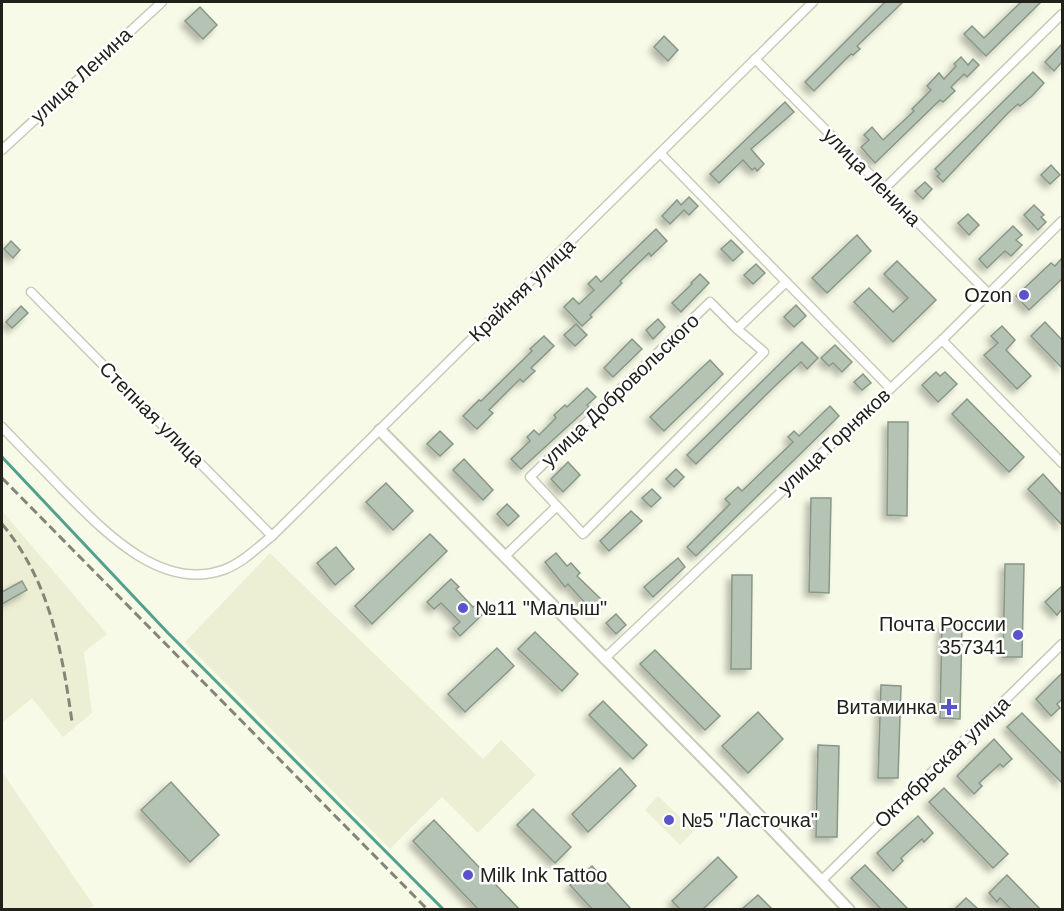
<svg xmlns="http://www.w3.org/2000/svg" width="1064" height="911" font-family="Arial,sans-serif">
<defs>
<filter id="shadow"><feDropShadow dx="-4.5" dy="4.5" stdDeviation="3" flood-color="#0004"/></filter>
</defs>
<rect width="100%" height="100%" fill="#f7fae6"/>
<!-- built -->
<g fill="#ecefd3">
<path d="M2,511L107,634L84,652L92,713L63,737L32,698L2,723Z"/>
<path d="M270,553L483,759L501,740L536,775L478,833L442,797L390,849L185,642Z"/>
<path d="M2,772L94,906L89,909H2Z"/>
<path d="M658,796L694,831L680,845L645,810Z"/>
</g>
<g fill="none" stroke-linecap="round" stroke-linejoin="round">
<!-- stream -->
<path stroke="#51a090" stroke-width="3" d="M2,457L168,633L444,910"/>
</g>
<!-- building -->
<g fill="#b4c3b4" stroke="#889788" stroke-width="1.5" filter="url(#shadow)">
<path d="M885,2H903L857,46L860,49L853,55L851,54L814,91L805,82Z"/>
<path d="M1021,2H1041L986,56L964,34L972,26L984,38Z"/>
<path d="M200,7L217,25L203,39L185,21Z"/>
<path d="M664,36L678,50L668,61L654,47Z"/>
<path d="M1062,44V62L1054,71L1045,62Z"/>
<path d="M961,57L968,65L973,59L979,65L967,77L964,74L951,87L955,91L943,102L940,100L875,163L861,147L869,140L864,135L872,127L883,140L914,111L912,109L931,90L927,86L939,73L944,79L956,66L954,64Z"/>
<path d="M1033,72L1044,83L1032,96L1020,106L1018,104L1008,113L943,182L937,176L940,174L935,169Z"/>
<path d="M785,102L794,112L751,149L764,164L757,171L755,168L752,170L743,160L719,183L710,174Z"/>
<path d="M1051,165L1060,175L1050,184L1041,175Z"/>
<path d="M925,182L932,189L923,199L915,191Z"/>
<path d="M689,197L698,206L689,215L684,210L670,224L662,216L677,200L681,205Z"/>
<path d="M1034,205L1044,215L1041,217L1046,222L1038,230L1024,215Z"/>
<path d="M968,214L979,225L969,235L958,223Z"/>
<path d="M1013,226L1022,235L1016,240L1022,245L1011,256L1005,251L987,268L979,259Z"/>
<path d="M656,229L667,241L651,256L649,253L620,281L622,283L590,315L592,317L582,326L564,307L573,298L579,304L594,290L588,284L596,276L601,282Z"/>
<path d="M857,235L871,251L827,293L812,278Z"/>
<path d="M731,240L743,252L733,261L721,249Z"/>
<path d="M11,241L20,250L13,258L4,249Z"/>
<path d="M1062,258V279L1029,310L1016,296L1051,263L1055,266Z"/>
<path d="M897,261L936,300L893,342L854,302L869,288L893,312L908,298L884,274Z"/>
<path d="M756,264L765,273L753,284L744,275Z"/>
<path d="M700,274L709,283L681,312L672,303L692,284L691,283Z"/>
<path d="M796,305L806,316L794,327L784,317Z"/>
<path d="M21,306L28,313L12,328L6,322Z"/>
<path d="M658,319L665,327L653,339L646,330Z"/>
<path d="M1045,322L1062,340V368L1031,336Z"/>
<path d="M576,324L587,335L575,346L564,335Z"/>
<path d="M1002,326L1015,340L1006,350L1031,376L1017,389L984,355L998,343L991,336Z"/>
<path d="M544,336L554,346L531,368L535,371L523,382L520,379L489,410L493,413L477,429L463,416L479,400L481,401L532,351L530,349Z"/>
<path d="M632,339L642,349L613,377L604,368Z"/>
<path d="M802,342L818,358L807,369L801,362L777,384L696,464L687,455Z"/>
<path d="M835,345L852,362L842,372L833,363L829,366L821,358Z"/>
<path d="M710,360L723,374L664,431L650,417Z"/>
<path d="M936,372L940,376L945,372L957,384L938,402L922,385Z"/>
<path d="M863,374L871,383L862,390L854,382Z"/>
<path d="M587,388L596,397L587,405L589,407L521,469L511,459L530,441L527,437L534,430L539,435L556,418L554,415L565,405L567,407Z"/>
<path d="M967,399L1024,457L1009,472L952,414Z"/>
<path d="M830,406L839,416L696,556L687,547L730,504L725,499L738,487L742,491L793,442L788,437L794,431L799,436Z"/>
<path d="M888,422H908L907,516L887,515Z"/>
<path d="M440,431L453,444L440,456L427,444Z"/>
<path d="M464,459L493,490L483,500L453,470Z"/>
<path d="M568,462L580,475L563,492L551,479Z"/>
<path d="M676,469L684,477L674,487L666,479Z"/>
<path d="M1043,474L1062,495V525L1028,489Z"/>
<path d="M386,483L413,511L393,530L366,502Z"/>
<path d="M652,489L661,498L651,507L642,498Z"/>
<path d="M811,498H831L829,593L809,592Z"/>
<path d="M507,504L519,516L508,526L497,514Z"/>
<path d="M631,511L642,521L609,551L600,541Z"/>
<path d="M430,534L447,551L372,624L355,606Z"/>
<path d="M336,547L354,569L335,585L317,563Z"/>
<path d="M556,553L567,566L571,563L580,573L577,576L604,602L594,613L568,584L565,587L545,562Z"/>
<path d="M678,558L685,567L653,597L644,587Z"/>
<path d="M1005,564H1024L1022,657H1003Z"/>
<path d="M732,575H752L751,669H731Z"/>
<path d="M451,579L459,587L456,589L473,607L476,605L484,613L460,636L453,628L460,622L441,603L434,609L427,602Z"/>
<path d="M22,581L27,590L2,604V592Z"/>
<path d="M1062,586V609L1057,615L1045,602Z"/>
<path d="M616,614L626,625L616,634L606,623Z"/>
<path d="M942,624H962L960,719L940,718Z"/>
<path d="M535,632L578,674L562,691L518,649Z"/>
<path d="M497,648L514,666L465,712L448,694Z"/>
<path d="M655,650L720,716L705,730L640,664Z"/>
<path d="M1062,673V699L1057,704L1060,708L1051,716L1036,699Z"/>
<path d="M881,685L901,686L898,778H878Z"/>
<path d="M603,701L647,745L633,759L589,715Z"/>
<path d="M758,712L783,739L748,773L722,746Z"/>
<path d="M1022,713L1062,754V783L1007,727Z"/>
<path d="M994,739L1012,759L1003,767L1000,764L979,783L982,786L974,794L957,776Z"/>
<path d="M818,745L839,746L837,837H816Z"/>
<path d="M620,768L636,786L588,832L572,814Z"/>
<path d="M171,782L219,835L190,862L141,810Z"/>
<path d="M944,788L1008,854L993,868L929,802Z"/>
<path d="M533,809L571,847L555,863L517,825Z"/>
<path d="M918,816L933,833L924,842L922,839L901,858L903,861L893,871L877,853Z"/>
<path d="M434,820L519,909H478L413,841Z"/>
<path d="M718,857L737,877L703,909H680L672,901Z"/>
<path d="M865,865L908,909H881L851,878Z"/>
<path d="M592,866L631,909H592L570,885Z"/>
<path d="M1007,875L1040,909H1011L1000,898L997,902L989,893Z"/>
<path d="M758,895L772,909H742Z"/>
<path d="M966,898L978,909H955Z"/>
</g>
<g fill="none" stroke-linecap="round" stroke-linejoin="round">
<!-- minor casing -->
<g stroke="#c8cbb7" stroke-width="11">
<g id="minor">
<path d="M755,59L989,294"/>
<path d="M2,150L162,2"/>
<path d="M661,154L890,388"/>
<path d="M884,189L1062,14"/>
<path d="M31,292L272,536"/>
<path d="M942,340L1062,463"/>
<path d="M2,427C22,448 43,469 63,490C102,529 160,592 223,570C241,564 257,548 272,536L813,2"/>
<path d="M557,506L583,534L764,352L737,329"/>
<path d="M505,556L557,506L530,477L710,302L737,329L786,282"/>
<path d="M604,659L942,340L1062,221"/>
<path d="M821,881L1062,644"/>
</g>
</g>
<!-- tertiary casing -->
<g stroke="#c8cbb7" stroke-width="14">
<path id="tertiary" d="M380,430L726,781L849,910"/>
</g>
<!-- minor -->
<use href="#minor" stroke="#fff" stroke-width="8"/>
<!-- tertiary -->
<use href="#tertiary" stroke="#fff" stroke-width="10"/>
<!-- rail -->
<g stroke="#838578" stroke-width="3" stroke-dasharray="9 4.5" stroke-linecap="butt">
<path d="M2,478L428,910"/>
<path d="M2,524C50,581 62,651 72,722"/>
</g>
</g>
<!-- markers -->
<g fill="#5a54cc" stroke="#fff" stroke-width="2">
<circle cx="1024" cy="295" r="6"/>
<circle cx="463" cy="608" r="6"/>
<circle cx="1018" cy="635" r="6"/>
<path d="M946 698h6v6h6v6h-6v6h-6v-6h-6v-6h6z"/>
<circle cx="669" cy="820" r="6"/>
<circle cx="468" cy="875" r="6"/>
</g>
<g text-anchor="middle" stroke-width="5" stroke-linejoin="round" paint-order="stroke">
<!-- street labels -->
<g font-size="20" fill="#21211a" stroke="#fff">
<text transform="translate(81 75) rotate(-43)" y="7">улица Ленина</text>
<text transform="translate(872 177) rotate(45)" y="7">улица Ленина</text>
<text transform="translate(522 290) rotate(-44)" y="7">Крайняя улица</text>
<text transform="translate(620 390) rotate(-44)" y="7">улица Добровольского</text>
<text transform="translate(152 414) rotate(45)" y="7">Степная улица</text>
<text transform="translate(834 441) rotate(-43)" y="7">улица Горняков</text>
<text transform="translate(942 762) rotate(-44)" y="7">Октябрьская улица</text>
</g>
<!-- poi labels -->
<g font-size="20" fill="#21211a" stroke="#fff" text-anchor="end">
<text x="1012" y="302">Ozon</text>
<text x="475" y="615" text-anchor="start">№11 "Малыш"</text>
<text x="1006" y="631">Почта России<tspan x="1006" dy="23">357341</tspan></text>
<text x="937" y="714">Витаминка</text>
<text x="681" y="827" text-anchor="start">№5 "Ласточка"</text>
<text x="480" y="882" text-anchor="start">Milk Ink Tattoo</text>
</g>
</g>
<!-- border -->
<rect width="1064" height="911" fill="none" stroke="#21211a" stroke-width="6"/>
</svg>
